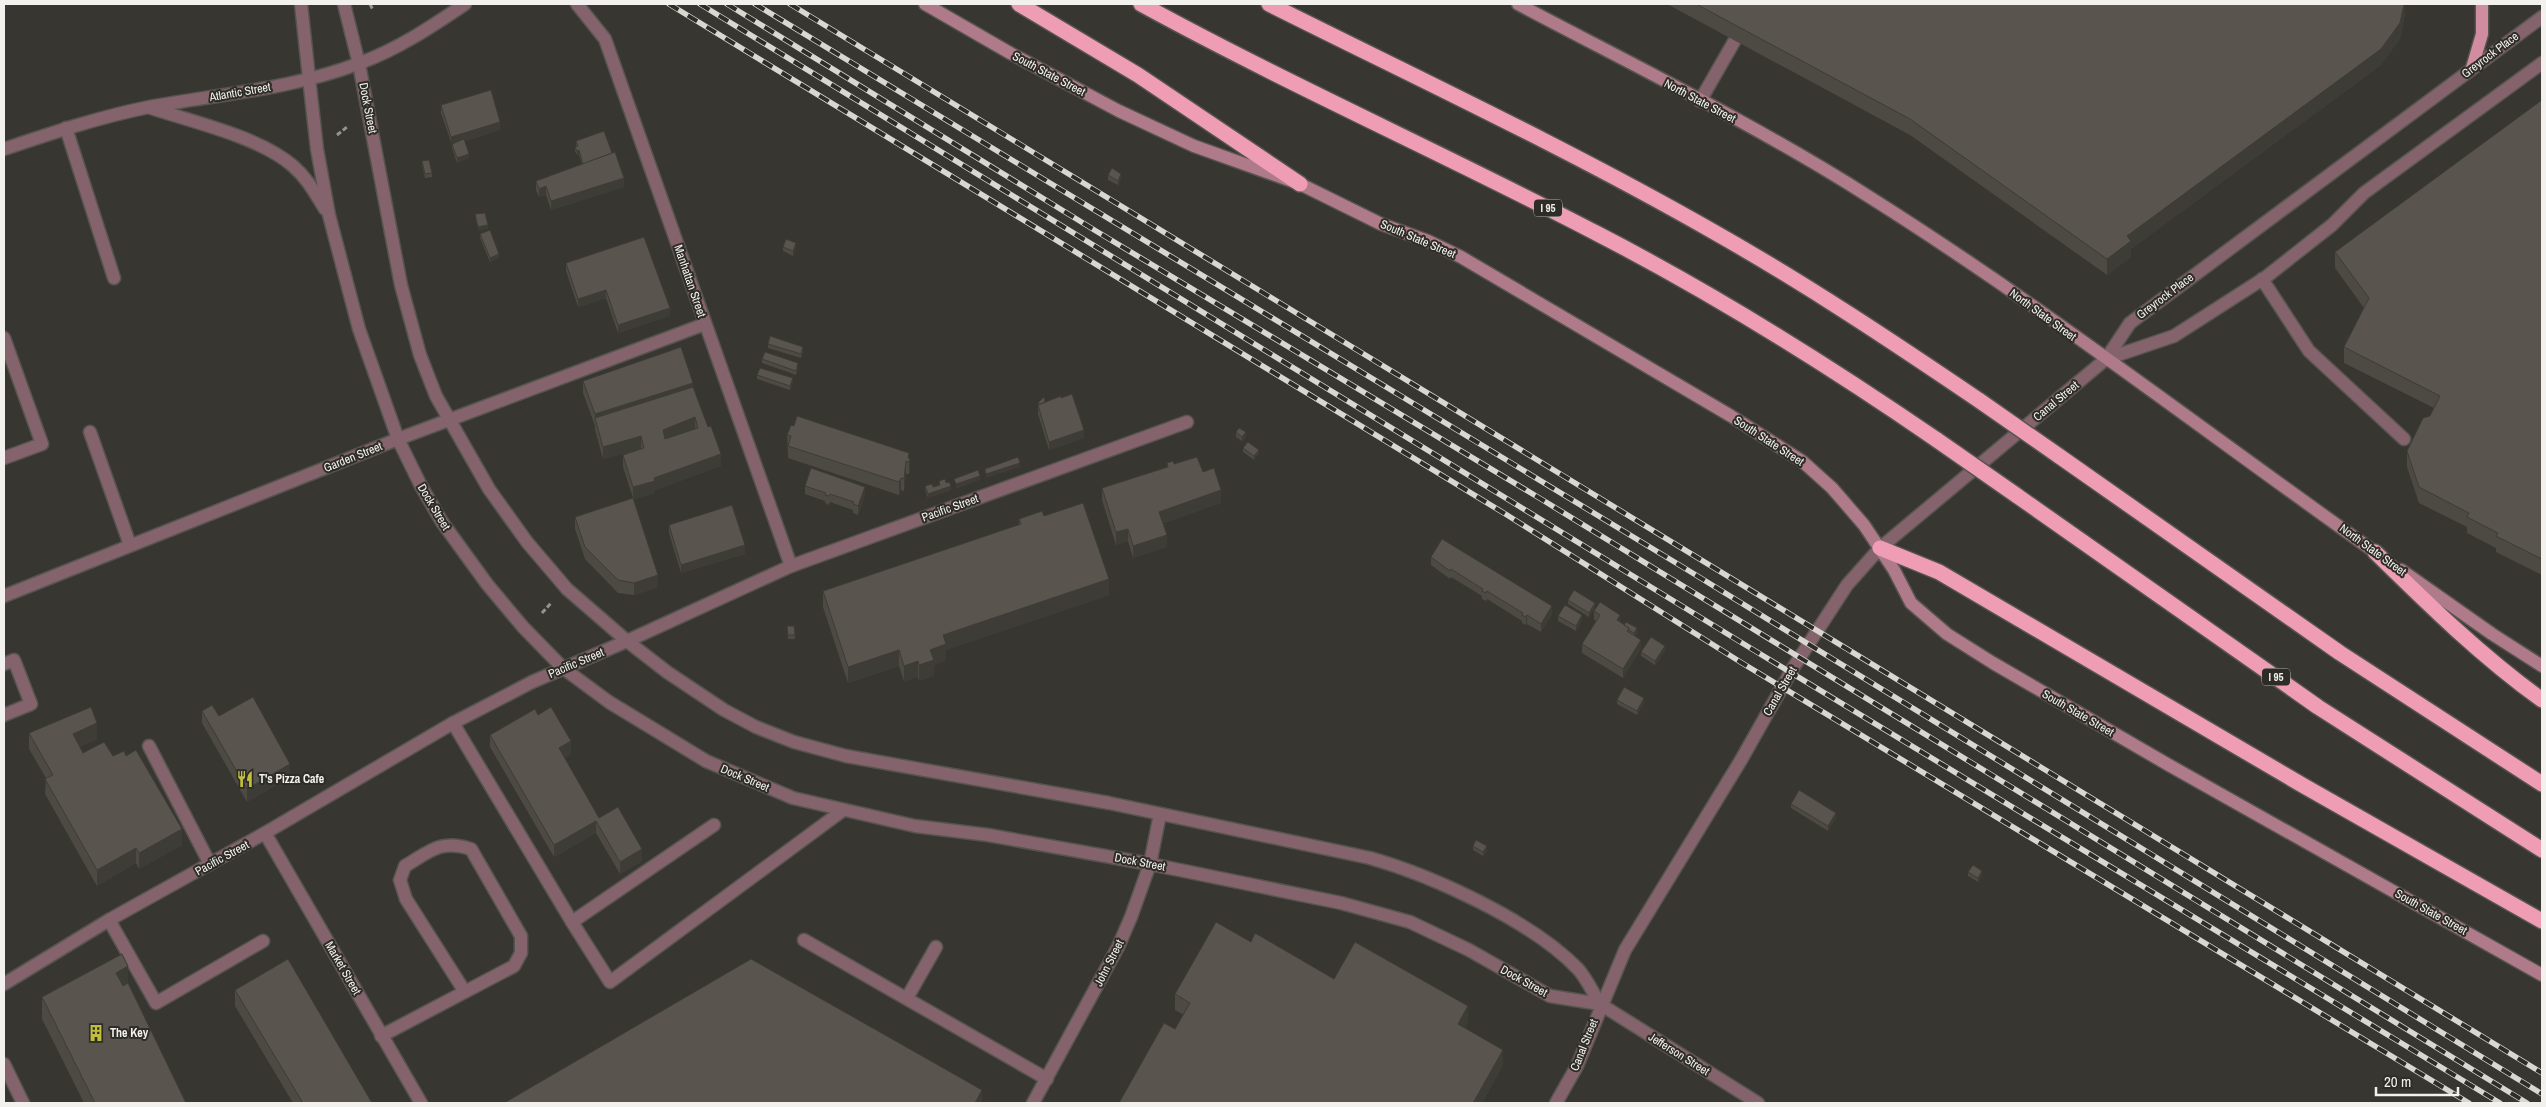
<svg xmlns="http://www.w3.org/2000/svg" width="2546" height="1107" font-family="'Archivo Narrow',sans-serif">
<rect width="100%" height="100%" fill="#383630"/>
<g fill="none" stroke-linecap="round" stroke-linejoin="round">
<!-- service casing -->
<g stroke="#56544e" stroke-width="15">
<g id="service">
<path d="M1700,101L1735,40"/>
<path d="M66,128L114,278"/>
<path d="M2262,279L2309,351L2404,439"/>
<path d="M4,338L42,444L4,458"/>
<path d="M90,432L130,545"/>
<path d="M4,664L14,660L31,704L4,715"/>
<path d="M453,723L572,922"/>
<path d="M149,746L210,864"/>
<path d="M714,825L572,922L610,982L842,811"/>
<path d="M109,920L156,1003L263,941"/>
<path d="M804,940L1047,1079"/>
<path d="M907,998L936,947"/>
<path d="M381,1036L514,966L521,953V936L471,849C441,839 430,851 405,866L400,880L406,899L465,992"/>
</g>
</g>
<!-- minor casing -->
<g stroke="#56544e" stroke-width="15">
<g id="minor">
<path d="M301,4L309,78"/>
<path d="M344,4L359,64"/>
<path d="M577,4L605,39L791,566"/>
<path d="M4,596L398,439L705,324"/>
<path d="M265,833L421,1103"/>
<path d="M4,984L109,920L265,833L453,723L532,682L627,641L791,566L1187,422"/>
<path d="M4,1064L23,1103"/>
<path d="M1033,1103L1118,947L1131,917L1150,864L1160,814"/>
</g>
</g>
<!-- tertiary casing -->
<g stroke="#56544e" stroke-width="15">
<g id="tertiary">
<path d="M359,64L401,285L420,355L436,396L489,489L527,542L567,589L627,641L667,672L724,710L756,727L794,742L846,756L1109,803L1370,858C1433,876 1532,921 1578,969C1587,979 1593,993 1600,1004"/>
<path d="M309,78L317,149L329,215L359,329L398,439L421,486L442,522L487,584L523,627L563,668L609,702L706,761L793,798L915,826L988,835L1150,864L1341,903L1410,922L1469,950L1550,996L1600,1004L1758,1103"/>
<path d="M151,108C193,122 260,137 293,166C307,178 315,193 325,209"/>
<path d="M4,149C52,133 99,117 149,107C219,94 293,89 360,63C398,49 431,27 465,4"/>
<path d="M2106,359L2174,336L2266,277L2332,225L2364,193L2542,63"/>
<path d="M1556,1103L1577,1066L1625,950L1741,760L1793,668L1847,585L1880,548L2106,359L2130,323L2542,17"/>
</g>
</g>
<!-- secondary casing -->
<g stroke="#56544e" stroke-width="15">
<g id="secondary">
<path d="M925,4L1010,53L1119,111L1194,146L1300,184L1381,224L1428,241L1461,257L1731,416L1802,461L1832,488L1864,525L1894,570L1911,603L1947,634L1993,663L2167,764L2542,975"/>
<path d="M1518,4C1635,66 1760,127 1871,198C2047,309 2212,437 2382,557"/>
<path d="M2401,570L2492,634L2542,666"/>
</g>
</g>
<!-- primary casing -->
<g stroke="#56544e" stroke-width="15">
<path id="primary" d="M2472,68L2482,34V4"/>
</g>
<!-- motorway casing -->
<g stroke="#56544e" stroke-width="18">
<g id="motorway">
<path d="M1019,4L1138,75L1300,184"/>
<path d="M1141,4C1291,86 1447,155 1598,234C1716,295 1828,365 1937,440"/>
<path d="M1269,4C1417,78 1569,149 1714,232C1806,284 1893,342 1980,401"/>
<path d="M2059,456L2340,653L2542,784"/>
<path d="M2016,495L2318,707L2542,850"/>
<path d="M1880,548L1939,572L2304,786L2542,921"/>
<path d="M2375,552C2429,605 2481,656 2542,700"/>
</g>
</g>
<!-- path -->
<g stroke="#96948f" stroke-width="3" stroke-dasharray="5 2.5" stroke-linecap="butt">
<path d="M370,4L373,10"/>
<path d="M337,135L347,127"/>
<path d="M542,613L552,602"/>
</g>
<!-- service -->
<use href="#service" stroke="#84636c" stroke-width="12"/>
<!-- minor -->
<use href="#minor" stroke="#84636c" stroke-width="12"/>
<!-- tertiary -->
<use href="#tertiary" stroke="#84636c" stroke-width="12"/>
<!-- secondary -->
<use href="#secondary" stroke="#af7a8a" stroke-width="12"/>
<!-- primary -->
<use href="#primary" stroke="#d08ca1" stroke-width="12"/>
<!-- motorway -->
<use href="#motorway" stroke="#ee9db5" stroke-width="15"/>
<!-- rail casing -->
<g stroke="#d8d7d2" stroke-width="5.5">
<g id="rail">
<path d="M669,4L1507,515L1742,663L2469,1103"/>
<path d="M700,4L1752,649L2500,1103"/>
<path d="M727,4L1096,231L1541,499L2527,1103"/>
<path d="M755,4L1686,569L2542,1094"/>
<path d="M790,4L2542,1073"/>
</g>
</g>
<!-- rail -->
<use href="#rail" stroke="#2e2c26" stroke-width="4" stroke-dasharray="11" stroke-linecap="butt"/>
<!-- motorway-bridge casing -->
<g stroke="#56544e" stroke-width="18" stroke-linecap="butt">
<g id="motorway-bridge">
<path d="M1980,401L2059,456"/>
<path d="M1937,440L2016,495"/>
</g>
</g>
<!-- motorway-bridge -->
<use href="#motorway-bridge" stroke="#ee9db5" stroke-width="15"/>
</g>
<!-- wall -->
<g fill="#4d4943">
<path d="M1667,4H2405V14L2400,39L2381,65L2131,249V257L2107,275L1910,135Z"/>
<path d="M2542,100V575L2496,552V548L2467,533V527L2419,503L2407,467V451L2430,416L2434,408L2344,363V347L2364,308L2335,268V252Z"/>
<path d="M441,105L500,130L465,141L469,158L457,163L452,148V145L441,113Z"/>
<path d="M576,141L624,187L551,210L546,195L539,197L536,190V181L582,164L579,155H577L575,151V147L576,146Z"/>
<path d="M422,161L432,173V177L425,178L422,165Z"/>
<path d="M1108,175L1121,178L1118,185L1108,180Z"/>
<path d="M480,234L499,258L490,262L480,238Z"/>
<path d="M783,247H796L793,256L783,251Z"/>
<path d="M566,263L670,316L618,333L606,298L578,307L566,271Z"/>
<path d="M768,344L803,351L801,358L768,348Z"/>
<path d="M762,359L798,367L796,375L762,363Z"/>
<path d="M757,375L793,383L790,390L757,379Z"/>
<path d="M583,381L693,387L721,466L655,490V493L633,499L658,587L634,595L618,593L585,559L575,529V517L633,498L623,467V455L641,449L603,459L595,430V426L583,393Z"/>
<path d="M1045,402L1084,438L1049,450L1038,414V403Z"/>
<path d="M1236,432L1246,437L1242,441L1236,437Z"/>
<path d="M787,435L909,458L910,471L909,474H906L904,491L901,490L899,495L788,458Z"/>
<path d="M1243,448L1259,454L1254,460L1243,452Z"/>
<path d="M1167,463L1203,472L1221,503L1163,523L1167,547L1133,558L1128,541L1116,545L1102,500V488L1167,467Z"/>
<path d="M939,481L946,483L951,490L928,498L925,490V486L933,487L939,485Z"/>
<path d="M805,486L865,495L858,515L853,513V510L830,502L829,505L825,503V501L805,494Z"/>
<path d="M1044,516L1109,595L946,650V660L934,665V676L919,681L918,677L904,682L899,666L848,683L823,607V591L1019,525V519Z"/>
<path d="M669,525L745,554L681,573L669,533Z"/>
<path d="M1431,557L1552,614L1541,632L1527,624L1526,625L1522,623V621L1487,599L1486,601L1482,599V596L1451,577L1450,579L1431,565Z"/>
<path d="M1568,600L1595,608L1589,617L1568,604Z"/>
<path d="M1594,611L1620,622L1637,632L1635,636L1641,648L1623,678L1582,653V644L1596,621L1594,620Z"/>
<path d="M1558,616L1582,620L1576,631L1558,621Z"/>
<path d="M787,626L795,635V639H788Z"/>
<path d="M1665,650L1655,665L1641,656V652Z"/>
<path d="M1617,700L1644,702L1637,715L1617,704Z"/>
<path d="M202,711L219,716L290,777L247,802L202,723Z"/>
<path d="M538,715L571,754L564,758L599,818L642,861L620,874L596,833L554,857L490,747V735Z"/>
<path d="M29,733L97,739L79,747L83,753L113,756H126L182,845L139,869L136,863L97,886L45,794L46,778L29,749Z"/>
<path d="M1791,804L1836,817L1828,831L1791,808Z"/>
<path d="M1473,846L1487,850L1483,856L1473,850Z"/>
<path d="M1968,872L1982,875L1978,882L1968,876Z"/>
<path d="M1251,942L1334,979L1468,1022L1465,1028L1503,1065L1482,1103H1119L1175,1029L1184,1015L1175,1010V994Z"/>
<path d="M128,983L186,1103H84L42,1019V997Z"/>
<path d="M235,990L372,1103H293L235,1006Z"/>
</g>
<!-- shaded-wall -->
<g fill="#3e3c37">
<path d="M2404,4H2405V14L2400,39L2381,65L2131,249V257L2107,275V259L2127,236Z"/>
<path d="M500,122V130L451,145V137Z"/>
<path d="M579,150V155H577V151Z"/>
<path d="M469,154V158L457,163V158Z"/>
<path d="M1121,174V178L1118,185V181Z"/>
<path d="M624,178V187L551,210V201Z"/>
<path d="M546,186V195L539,197V189Z"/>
<path d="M488,225V229L478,231V227Z"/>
<path d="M796,243V247L793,256V251Z"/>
<path d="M499,254V258L490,262V258Z"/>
<path d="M606,290V298L578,307V299Z"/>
<path d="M670,308V316L618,333V325Z"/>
<path d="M793,378V383L790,390V386Z"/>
<path d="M693,383V395L595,418V426V414Z"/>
<path d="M695,417V429L663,442V430Z"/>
<path d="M1084,430V438L1049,450V442Z"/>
<path d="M1246,432V437L1242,441V437Z"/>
<path d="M641,436V449L603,459V447Z"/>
<path d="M1259,450V454L1254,460V456Z"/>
<path d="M721,454V466L655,490V493L633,500V487L654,478Z"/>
<path d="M910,459V471L909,474V462Z"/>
<path d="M906,461V474L904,491V479Z"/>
<path d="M1020,463V467L986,478V474Z"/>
<path d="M980,476V480L956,489V484Z"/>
<path d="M901,478V490L899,495V482Z"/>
<path d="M951,486V490L928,498V494Z"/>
<path d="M865,487V495L858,515V506Z"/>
<path d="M1221,490V503L1159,524V512Z"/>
<path d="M1128,529V541L1116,545V532Z"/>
<path d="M1167,535V547L1133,558V546Z"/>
<path d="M745,545V554L681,573V565Z"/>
<path d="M658,575V587L634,595V583Z"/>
<path d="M1109,579V595L946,650V660L934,665V676L919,681V665L930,650L943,635Z"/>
<path d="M1595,603V608L1589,617V613Z"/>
<path d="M1552,606V614L1541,632V624Z"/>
<path d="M1527,615V624L1526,625V617Z"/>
<path d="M1582,615V620L1576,631V626Z"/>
<path d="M1620,615V623L1617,620Z"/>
<path d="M1637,628V632L1634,637V633Z"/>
<path d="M1641,640V648L1623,678V669Z"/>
<path d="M1665,646V650L1655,665V661Z"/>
<path d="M899,650V666L848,683V667Z"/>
<path d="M918,661V677L904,682V666Z"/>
<path d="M1644,698V702L1637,715V711Z"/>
<path d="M97,723V739L73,750V734Z"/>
<path d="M571,741V754L559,761V748Z"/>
<path d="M290,764V777L247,802V789Z"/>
<path d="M1836,813V817L1828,831V826Z"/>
<path d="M596,821V833L554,857V845Z"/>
<path d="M182,829V845L139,869V853Z"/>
<path d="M1487,846V850L1483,856V852Z"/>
<path d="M136,848V863L97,886V870Z"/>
<path d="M642,849V861L620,874V862Z"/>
<path d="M1982,871V875L1978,882V878Z"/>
<path d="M128,966V988L116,995V973Z"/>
<path d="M1468,1006V1022L1458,1040V1024Z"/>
<path d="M1503,1050V1065L1482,1103H1473Z"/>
<path d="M982,1090V1103H975Z"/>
</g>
<!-- building -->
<g fill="#59554e" stroke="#3e3c37" fill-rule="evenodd">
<path d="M1696,4H2404L2400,23L2381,49L2127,236L2131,241L2107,259L1910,119Z"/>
<path d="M491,90L500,122L451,137L441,105Z"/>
<path d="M2542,100V559L2496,536L2498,533L2467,517L2469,513L2419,487L2407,451L2423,418L2430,416L2440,396L2344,347L2369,298L2335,252Z"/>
<path d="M604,131L612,153L583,164L579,150L577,151L575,147L578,146L576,141Z"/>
<path d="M464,139L469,154L457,158L452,144Z"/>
<path d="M615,152L624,178L551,201L546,186L539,189L536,181Z"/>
<path d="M429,160L432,173L425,174L422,161Z"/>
<path d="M1112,168L1121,174L1118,181L1108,175Z"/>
<path d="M485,213L488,225L478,227L475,214Z"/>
<path d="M490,230L499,254L490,258L480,234Z"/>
<path d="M644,237L670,308L618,325L606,290L578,299L566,263Z"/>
<path d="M786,239L796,243L793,251L783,247Z"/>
<path d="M770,336L803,347L801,354L768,344Z"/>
<path d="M681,347L693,383L595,414L583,381Z"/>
<path d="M765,352L798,363L796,371L762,359Z"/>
<path d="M760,368L793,378L790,386L757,375Z"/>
<path d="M693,387L708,427L711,426L721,454L654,478L655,481L633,487L623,455L644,448L641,436L603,447L595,418ZM695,417L698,428L665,439L663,430Z"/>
<path d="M1072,394L1084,430L1049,442L1038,405L1061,396V398Z"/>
<path d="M1044,397L1045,402L1040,404L1038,403Z"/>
<path d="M797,416L909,453L908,458L910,459L909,462L906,461L904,479L901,478L899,482L788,446L791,436L787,435L791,425L794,426Z"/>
<path d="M1239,428L1246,432L1242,437L1236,432Z"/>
<path d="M1248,442L1259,450L1254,456L1243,448Z"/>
<path d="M1018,457L1020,463L986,474L985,469Z"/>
<path d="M1197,457L1203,472L1214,468L1221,490L1159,512L1167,535L1133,546L1128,529L1116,532L1102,488L1168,467L1167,463L1173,461L1174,464Z"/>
<path d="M811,468L865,487L858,506L853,504L854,502L830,494L829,496L825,495L826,493L805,486Z"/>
<path d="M978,470L980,476L956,484L954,479Z"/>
<path d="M945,479L946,483L949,482L951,486L928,494L925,486L932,484L933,487L940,485L939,481Z"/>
<path d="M633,498L658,575L634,583L618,580L585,547L575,517Z"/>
<path d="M1083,503L1109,579L943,635L946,644L930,650L934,660L919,665L918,661L904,666L899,650L848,667L823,591L1021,524L1019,519L1042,511L1044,516Z"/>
<path d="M732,505L745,545L681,565L669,525Z"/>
<path d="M1442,539L1552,606L1541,624L1527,615L1526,617L1522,615L1523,613L1487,591L1486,593L1482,591L1483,589L1451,569L1450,571L1431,557Z"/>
<path d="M1574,590L1595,603L1589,613L1568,600Z"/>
<path d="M1600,602L1620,615L1617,620L1629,628L1627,631L1641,640L1623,669L1582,644L1600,615L1594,611Z"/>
<path d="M1565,605L1582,615L1576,626L1558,616Z"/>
<path d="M1626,622L1637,628L1634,633L1629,630V628L1624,625Z"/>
<path d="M787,626H794L795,635H788Z"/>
<path d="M1651,637L1665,646L1655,661L1641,652Z"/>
<path d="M1624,687L1644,698L1637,711L1617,700Z"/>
<path d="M253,697L290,764L247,789L202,711L212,705L219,716Z"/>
<path d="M91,707L97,723L73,734L83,753L104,742L113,756L124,751L126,756L136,750L182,829L139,853L136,848L97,870L45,779L53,775L29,733Z"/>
<path d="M551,707L571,741L559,748L599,818L618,807L642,849L620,862L596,821L554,845L490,735L535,709L538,715Z"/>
<path d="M1799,790L1836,813L1828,826L1791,804Z"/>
<path d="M1476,840L1487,846L1483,852L1473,846Z"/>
<path d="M1973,865L1982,871L1978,878L1968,872Z"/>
<path d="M1216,922L1251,942L1255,933L1334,979L1355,942L1468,1006L1458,1024L1503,1050L1473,1103H1119L1164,1023L1175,1029L1190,1003L1175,994Z"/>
<path d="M122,954L128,966L116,973L123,986L128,983L186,1103H95L42,997Z"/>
<path d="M288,959L372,1103H303L235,990Z"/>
<path d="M751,959L982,1090L975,1103H504Z"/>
</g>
<!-- icons -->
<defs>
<g id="restaurant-bare" transform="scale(1.35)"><path d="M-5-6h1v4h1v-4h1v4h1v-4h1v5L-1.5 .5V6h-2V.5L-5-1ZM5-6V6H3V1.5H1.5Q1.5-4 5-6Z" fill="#c1bd40" stroke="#2e2c26" stroke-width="2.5" paint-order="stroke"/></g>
<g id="building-bare" transform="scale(1.35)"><path d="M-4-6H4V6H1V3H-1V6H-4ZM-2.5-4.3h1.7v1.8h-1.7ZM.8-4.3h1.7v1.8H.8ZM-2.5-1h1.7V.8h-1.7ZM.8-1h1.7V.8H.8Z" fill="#c1bd40" stroke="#2e2c26" stroke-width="2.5" paint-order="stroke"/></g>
</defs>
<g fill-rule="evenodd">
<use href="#restaurant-bare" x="245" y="779"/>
<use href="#building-bare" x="96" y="1033"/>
</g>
<g text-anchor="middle" stroke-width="4" stroke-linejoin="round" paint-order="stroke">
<!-- shield labels -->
<g fill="#2e2c26" stroke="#b7b6b1" stroke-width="1">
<rect x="1534" y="199.5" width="28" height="17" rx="4"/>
<rect x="2262" y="668.5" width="28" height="17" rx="4"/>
</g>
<g font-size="11" font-weight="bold" fill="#f2f1ed">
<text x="1548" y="212">I 95</text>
<text x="2276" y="681">I 95</text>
</g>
<!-- street labels -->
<g font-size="12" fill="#f2f1ed" stroke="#2e2c26">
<text transform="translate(2490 55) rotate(-37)" y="4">Greyrock Place</text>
<text transform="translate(1049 74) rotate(28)" y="4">South State Street</text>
<text transform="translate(240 92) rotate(-10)" y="4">Atlantic Street</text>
<text transform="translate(1700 101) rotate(28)" y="4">North State Street</text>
<text transform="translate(368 108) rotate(79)" y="4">Dock Street</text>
<text transform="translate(1418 239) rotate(23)" y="4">South State Street</text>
<text transform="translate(690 281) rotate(71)" y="4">Manhattan Street</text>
<text transform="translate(2165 296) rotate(-37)" y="4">Greyrock Place</text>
<text transform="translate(2043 315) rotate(36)" y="4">North State Street</text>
<text transform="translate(2056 401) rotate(-40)" y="4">Canal Street</text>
<text transform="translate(1769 441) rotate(33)" y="4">South State Street</text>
<text transform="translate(353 457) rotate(-22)" y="4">Garden Street</text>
<text transform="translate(434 507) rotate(59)" y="4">Dock Street</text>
<text transform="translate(950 508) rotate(-20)" y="4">Pacific Street</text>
<text transform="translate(2373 550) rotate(36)" y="4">North State Street</text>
<text transform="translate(576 663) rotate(-23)" y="4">Pacific Street</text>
<text transform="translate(1780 691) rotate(-60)" y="4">Canal Street</text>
<text transform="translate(2078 713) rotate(30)" y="4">South State Street</text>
<text transform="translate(745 778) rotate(23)" y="4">Dock Street</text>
<text transform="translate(222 858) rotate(-29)" y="4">Pacific Street</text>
<text transform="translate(1140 862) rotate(11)" y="4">Dock Street</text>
<text transform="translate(2431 912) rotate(29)" y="4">South State Street</text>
<text transform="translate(1109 963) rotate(-63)" y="4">John Street</text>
<text transform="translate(343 968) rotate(60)" y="4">Market Street</text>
<text transform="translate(1524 981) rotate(29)" y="4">Dock Street</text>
<text transform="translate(1584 1045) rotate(-68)" y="4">Canal Street</text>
<text transform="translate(1679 1054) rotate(32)" y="4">Jefferson Street</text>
</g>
<!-- poi labels -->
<g font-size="12" font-weight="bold" fill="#f2f1ed" stroke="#2e2c26" text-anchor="start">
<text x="259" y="783">T's Pizza Cafe</text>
<text x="110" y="1037">The Key</text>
</g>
</g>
<!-- border -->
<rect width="2546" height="1107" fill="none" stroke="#f2f1ed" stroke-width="10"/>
<!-- scale -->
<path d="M2376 1087v8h82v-8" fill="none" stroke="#f2f1ed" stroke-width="2.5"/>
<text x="2384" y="1087" font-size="15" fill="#f2f1ed" stroke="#2e2c26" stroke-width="4" paint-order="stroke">20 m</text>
</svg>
